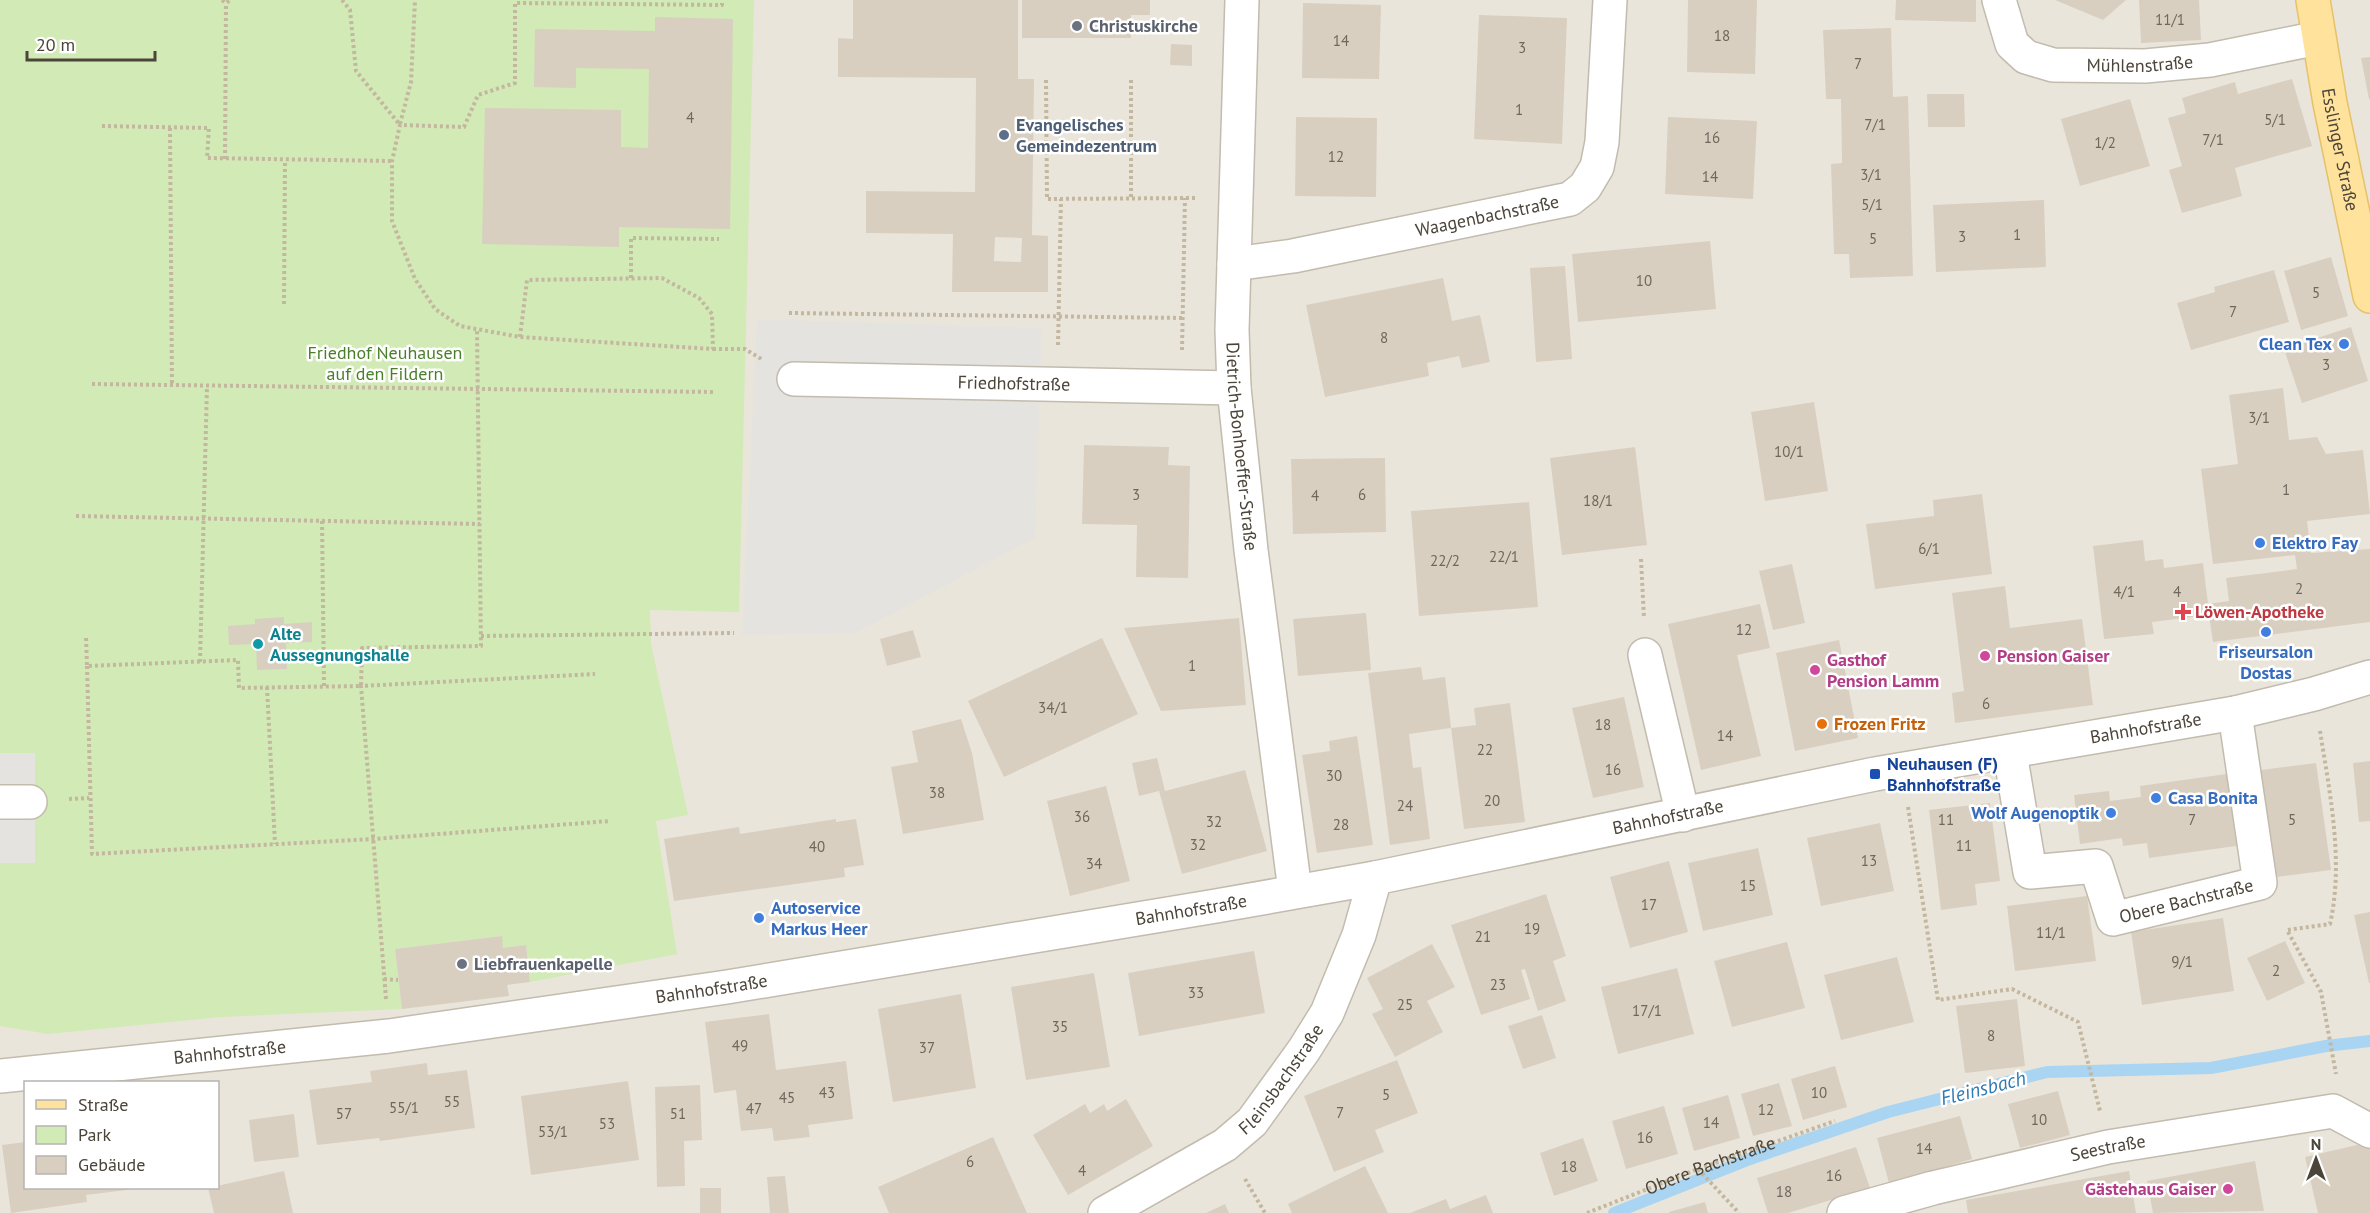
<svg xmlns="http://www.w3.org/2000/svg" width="2370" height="1213" font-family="'PT Sans',sans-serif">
<rect width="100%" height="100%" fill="#f6f3ec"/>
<!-- residential -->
<path fill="#eae5da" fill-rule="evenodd" d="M0,0H2370V1213H0ZM26,1082H218V1188H26Z"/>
<!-- green -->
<path fill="#d2eab5" d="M0,0H754L739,612L650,610L651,644L688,815L656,821L677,954L530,982L526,945L503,948L501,936L395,949L402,1009L221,1017L48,1034L0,1026Z"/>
<!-- parking -->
<g fill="#e5e3e0">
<path d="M757,319L1042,328L1035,538L854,634L742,635Z"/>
<rect x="0" y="753" width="35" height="110"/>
</g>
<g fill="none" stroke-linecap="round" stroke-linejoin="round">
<!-- stream -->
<path stroke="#a9d4f2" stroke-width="12" d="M1614,1213L1750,1159L1888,1112L2047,1072L2211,1068L2326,1046L2370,1041"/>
</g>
<!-- building -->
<g fill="#d8cfc1" fill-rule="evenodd">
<path d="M853,0H1018V79H1034L1032,235L1048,236V292H952L953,234L866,233V191L975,192L976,78L838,77V38L853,39ZM995,237L1022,238L1021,262L994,261Z"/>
<path d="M1022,0H1150V15H1131V38H1022Z"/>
<path d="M1688,0H1757L1755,74L1687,72Z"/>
<path d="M1896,0H1976V22L1895,20Z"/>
<path d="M2055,0H2126L2103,20Z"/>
<path d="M2139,0H2199L2201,40L2141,43Z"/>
<path d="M1303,3L1381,5L1379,79L1302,78Z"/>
<path d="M1479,15L1567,18L1562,144L1474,139Z"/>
<path d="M655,17L733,19L730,229L619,227V247L482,244L485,108L621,110V147L648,148L649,69L576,68V88L534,87L535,29L655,31Z"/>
<path d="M1891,28L1893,97L1908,96L1913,276L1850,278L1849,254H1834L1831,164L1842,163L1841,99H1826L1823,30Z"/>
<path d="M1171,44L1192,45V66L1170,65Z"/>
<path d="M2370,57V99H2369L2361,58Z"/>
<path d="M2292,79L2312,146L2235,168L2242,196L2182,213L2169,170L2182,166L2168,118L2186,113L2182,98L2235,82L2238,94Z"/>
<path d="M1927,94H1964L1965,127H1928Z"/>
<path d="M2130,99L2150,166L2080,186L2061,119Z"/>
<path d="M1296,117L1377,118L1376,197L1295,196Z"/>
<path d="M1668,117L1757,121L1753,199L1665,194Z"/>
<path d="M2044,200L2046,267L1936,272L1933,205Z"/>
<path d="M1710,241L1716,309L1578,322L1572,254Z"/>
<path d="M2331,257L2348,316L2301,330L2284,271Z"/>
<path d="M1565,266L1572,359L1536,362L1530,268Z"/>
<path d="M2274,270L2289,322L2191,350L2177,303L2215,292L2214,287Z"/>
<path d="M1443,278L1452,321L1480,315L1490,362L1462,368L1459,356L1427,363L1429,376L1325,397L1306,305Z"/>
<path d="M2351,327L2368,381L2302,403L2284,349Z"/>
<path d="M2283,388L2289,440L2317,437L2326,454L2363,450L2370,514L2307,521L2311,553L2370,549V622L2213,642L2209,615L2152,622L2154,634L2104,639L2093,546L2143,540L2145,561L2163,559L2164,568L2203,563L2208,604L2229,601L2226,578L2297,569L2295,555L2213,564L2201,469L2238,464L2229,395Z"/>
<path d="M1814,402L1828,491L1765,501L1751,412Z"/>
<path d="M1084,445L1169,447L1168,465L1190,466L1188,578L1136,577L1137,525L1082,524Z"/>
<path d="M1635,447L1647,545L1562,555L1550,458Z"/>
<path d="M1385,458L1386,532L1293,534L1291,459Z"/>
<path d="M1982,494L1992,574L1875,589L1866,524L1934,516L1933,500Z"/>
<path d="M1529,502L1538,607L1419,616L1411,511Z"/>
<path d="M1792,564L1805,623L1773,630L1759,571Z"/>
<path d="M2005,586L2010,628L2082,619L2093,705L1955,723L1952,693L1964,691L1952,593Z"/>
<path d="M1760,604L1770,648L1737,655L1761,756L1701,770L1668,624Z"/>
<path d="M1366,613L1371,670L1298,676L1293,619Z"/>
<path d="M284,617V624L312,622V642L286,643L287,669L257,670L256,644L229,645L228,626L255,624V619Z"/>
<path d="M1239,618L1246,705L1161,711L1124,628Z"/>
<path d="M913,630L921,657L887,666L880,639Z"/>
<path d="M1102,638L1138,714L1004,777L968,701Z"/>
<path d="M1839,640L1858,738L1795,751L1776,653Z"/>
<path d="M1421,667L1423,680L1445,677L1451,728L1409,734L1413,768L1421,767L1430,839L1390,845L1368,673Z"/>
<path d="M1624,697L1644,787L1593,798L1572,708Z"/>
<path d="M1510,703L1525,822L1464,829L1451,728L1476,725L1474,708Z"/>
<path d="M961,719L972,753L984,820L903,834L891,767L918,762L912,731Z"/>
<path d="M1357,736L1373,845L1317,853L1302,755L1330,751L1329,741Z"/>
<path d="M1157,758L1165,791L1245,770L1267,851L1182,874L1159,791L1139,796L1132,763Z"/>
<path d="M2370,761V821L2359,822L2353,763Z"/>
<path d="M2316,763L2331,870L2268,878L2253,771Z"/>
<path d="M2234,773L2243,845L2149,858L2147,843L2123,846L2122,838L2080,844L2074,795L2109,791L2110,801L2141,797L2140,786Z"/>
<path d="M1106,786L1130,881L1070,896L1047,801Z"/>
<path d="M1990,803L2000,881L1975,884L1977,905L1941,910L1929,810Z"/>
<path d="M836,819V822L856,819L864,865L844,868L845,877L674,901L664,839L739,827L740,834Z"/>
<path d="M1880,823L1894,891L1821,906L1807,838Z"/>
<path d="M1758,848L1773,915L1703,931L1688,863Z"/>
<path d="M1669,861L1688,932L1630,948L1610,877Z"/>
<path d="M1546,894L1566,956L1553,961L1566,1001L1538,1011L1525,969L1521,970L1530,999L1481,1015L1451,925Z"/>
<path d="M2087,896L2096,961L2015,971L2007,906Z"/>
<path d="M2370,912V983H2369L2354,915Z"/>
<path d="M2223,918L2234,991L2142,1005L2131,932Z"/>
<path d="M502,936L503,948L526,945L530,982L507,985L509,996L402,1009L395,949Z"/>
<path d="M2285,941L2305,983L2267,1001L2247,958Z"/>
<path d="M1787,942L1805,1008L1732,1027L1714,961Z"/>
<path d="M1432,944L1455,987L1427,1001L1443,1032L1395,1057L1372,1014L1383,1009L1367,978Z"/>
<path d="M1254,951L1265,1013L1139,1036L1128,973Z"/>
<path d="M1897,957L1914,1022L1841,1040L1824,975Z"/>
<path d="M1677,968L1694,1034L1618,1054L1601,987Z"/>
<path d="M1094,973L1110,1067L1026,1080L1011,987Z"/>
<path d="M961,994L976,1088L893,1102L878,1009Z"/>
<path d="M2017,999L2025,1066L1965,1073L1956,1006Z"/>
<path d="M769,1014L776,1070L846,1061L853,1119L808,1125L810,1137L774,1141L772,1128L741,1131L736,1090L714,1093L705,1022Z"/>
<path d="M1542,1015L1556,1058L1523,1069L1508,1026Z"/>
<path d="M1397,1060L1418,1113L1375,1130L1384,1152L1334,1172L1304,1096Z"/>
<path d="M427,1063L428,1075L467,1070L475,1128L380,1141L379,1138L317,1145L309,1090L372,1082L370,1071Z"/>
<path d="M1835,1066L1847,1107L1803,1120L1791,1079Z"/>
<path d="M628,1081L639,1160L531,1175L521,1096Z"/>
<path d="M1779,1083L1792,1126L1753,1136L1741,1094Z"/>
<path d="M700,1085L702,1140L684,1141L685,1186L657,1187L655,1087Z"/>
<path d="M2058,1091L2070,1135L2020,1148L2008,1104Z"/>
<path d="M1728,1095L1740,1138L1694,1151L1682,1108Z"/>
<path d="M1126,1099L1153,1146L1068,1195L1033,1135L1085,1104L1090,1113L1104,1104L1107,1111Z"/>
<path d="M1664,1106L1678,1154L1626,1169L1612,1121Z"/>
<path d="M294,1114L299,1157L254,1162L249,1120Z"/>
<path d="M1960,1116L1972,1159L1889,1183L1877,1138Z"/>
<path d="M993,1137L1027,1213H889L878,1187Z"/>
<path d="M1583,1138L1598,1181L1554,1196L1540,1153Z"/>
<path d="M26,1142V1188L134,1189L86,1195L87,1202L11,1213L2,1145Z"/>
<path d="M2370,1142V1213H2318L2305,1157Z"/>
<path d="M1856,1147L1870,1188L1788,1213H1768L1757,1178Z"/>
<path d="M2255,1161L2264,1211L2153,1213L2147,1181Z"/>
<path d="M1365,1166L1388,1213H1292L1288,1204Z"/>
<path d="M284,1171L293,1213H214L208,1188Z"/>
<path d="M2129,1171L2136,1213H1968L1966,1200Z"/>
<path d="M785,1176L789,1213H770L767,1177Z"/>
<rect x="700" y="1188" width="21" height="25"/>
<path d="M1486,1195L1493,1213H1410L1446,1199L1450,1209Z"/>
<path d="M1705,1202L1708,1213H1669V1212Z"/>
<path d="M1225,1204L1229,1213H1206Z"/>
</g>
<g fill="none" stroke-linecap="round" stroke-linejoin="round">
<!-- minor casing -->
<g stroke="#c2bbae" stroke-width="36">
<g id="minor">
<path id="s2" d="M1242,0L1232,330L1234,388L1251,550L1295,891"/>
<path id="s3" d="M1999,0L2012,44L2026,57L2053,65L2145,66L2210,60L2318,38"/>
<path id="s4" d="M1234,264L1293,256L1570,199L1585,187L1597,167L1602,142L1610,0"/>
<path id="s5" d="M794,379L1234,388"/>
<path d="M1645,655L1683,815"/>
<path id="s6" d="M2010,753L2030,872L2096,866L2113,919L2260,883L2235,713"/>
<path d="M0,802H30"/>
<path id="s7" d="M0,1076L389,1036L727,987L1216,906L1375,878L1875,774L2235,713L2314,694L2370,677"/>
<path id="s8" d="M1105,1213L1225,1145L1252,1122L1304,1050L1327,1013L1359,935L1375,878"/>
<path id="s9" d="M1844,1213L1933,1188L2108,1147L2333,1111L2370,1131"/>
</g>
</g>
<!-- major casing -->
<g stroke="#e6c16a" stroke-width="36">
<g id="major">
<path id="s10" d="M2313,0L2330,103L2370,296"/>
</g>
</g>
<!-- path -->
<g stroke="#c4b79f" stroke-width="4" stroke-dasharray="3 3" stroke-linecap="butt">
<path d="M222,0L226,3L230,0"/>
<path d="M342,0L350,10L356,71L400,125"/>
<path d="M1046,80L1047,199L1196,198"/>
<path d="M1131,80V198"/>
<path d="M400,124L411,82L415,0"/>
<path d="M102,126L209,128L207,158L392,161"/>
<path d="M170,128L172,385"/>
<path d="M225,159L226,3"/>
<path d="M631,278V238L719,239"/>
<path d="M284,304L285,160"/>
<path d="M789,313L1183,318"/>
<path d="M520,337L527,280L662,278L699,298L712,314L713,349L520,337L460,326L435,309L415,279L392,221V161L400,125L464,127L478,95L515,83V3L722,5V0"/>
<path d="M1058,345L1061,199"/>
<path d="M713,349H745L763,360"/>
<path d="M1182,350L1185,198"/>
<path d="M92,384L715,392"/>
<path d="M76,516L480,524"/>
<path d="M322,521L324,686"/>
<path d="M1641,559L1644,618"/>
<path d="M481,636L734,633"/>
<path d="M86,638L87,666L238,660L239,688L361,686L362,648L481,646L477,331"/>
<path d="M200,662L207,386"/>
<path d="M87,666L92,854L373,839L610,821"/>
<path d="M267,687L275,844"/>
<path d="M2320,731C2330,794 2344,862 2330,924L2287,930L2321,992L2336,1074"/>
<path d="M69,799L89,798"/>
<path d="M1908,807L1938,1000L2012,989L2078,1022L2100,1111"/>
<path d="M384,979L398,980"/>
<path d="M386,999L361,686L595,674"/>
<path d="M1698,1169L1739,1213"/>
<path d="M1245,1179L1265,1213"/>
<path id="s1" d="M1587,1213L1698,1169L1835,1121"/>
</g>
<!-- minor -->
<use href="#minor" stroke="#fff" stroke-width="33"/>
<!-- major -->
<use href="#major" stroke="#ffe39c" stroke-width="33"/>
</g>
<!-- markers -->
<g fill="#6b7280" stroke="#fff" stroke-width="2">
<circle cx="1077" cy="26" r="6"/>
<circle cx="462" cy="964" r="6"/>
</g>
<circle fill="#5c6f8a" stroke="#fff" stroke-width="2" cx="1004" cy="135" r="6"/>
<g fill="#3f7fe0" stroke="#fff" stroke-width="2">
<circle cx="2344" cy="344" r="6"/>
<circle cx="2260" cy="543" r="6"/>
<circle cx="2266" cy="632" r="6"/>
<circle cx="2156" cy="798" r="6"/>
<circle cx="2111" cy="813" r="6"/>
<circle cx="759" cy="918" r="6"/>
</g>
<path fill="#e0444e" stroke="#fff" stroke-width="2" d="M2180 603h6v6h6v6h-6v6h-6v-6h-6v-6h6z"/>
<circle fill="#0f9aa8" stroke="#fff" stroke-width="2" cx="258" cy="644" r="6"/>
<g fill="#d1479c" stroke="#fff" stroke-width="2">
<circle cx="1985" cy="656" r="6"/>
<circle cx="1815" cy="670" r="6"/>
<circle cx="2228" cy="1189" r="6"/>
</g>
<circle fill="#e8710a" stroke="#fff" stroke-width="2" cx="1822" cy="724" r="6"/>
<rect fill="#1a4fb4" stroke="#fff" stroke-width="2" x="1869" y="768" width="12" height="12" rx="3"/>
<g text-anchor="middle" stroke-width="5" stroke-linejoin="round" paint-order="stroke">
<!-- number labels -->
<g font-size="15" fill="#6e675b">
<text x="2170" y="25">11/1</text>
<text x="1722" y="41">18</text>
<text x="1341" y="46">14</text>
<text x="1522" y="53">3</text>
<text x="1858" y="69">7</text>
<text x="1519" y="115">1</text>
<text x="690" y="123">4</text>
<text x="2275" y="125">5/1</text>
<text x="1875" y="130">7/1</text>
<text x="1712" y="143">16</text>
<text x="2213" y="145">7/1</text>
<text x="2105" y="148">1/2</text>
<text x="1336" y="162">12</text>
<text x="1871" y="180">3/1</text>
<text x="1710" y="182">14</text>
<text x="1872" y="210">5/1</text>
<text x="2017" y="240">1</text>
<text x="1962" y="242">3</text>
<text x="1873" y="244">5</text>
<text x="1644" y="286">10</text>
<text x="2316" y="298">5</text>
<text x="2233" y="317">7</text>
<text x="1384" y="343">8</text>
<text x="2326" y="370">3</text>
<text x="2259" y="423">3/1</text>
<text x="1789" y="457">10/1</text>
<text x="2286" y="495">1</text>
<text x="1136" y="500">3</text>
<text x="1362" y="500">6</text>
<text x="1315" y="501">4</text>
<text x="1598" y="506">18/1</text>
<text x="1929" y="554">6/1</text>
<text x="1504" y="562">22/1</text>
<text x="1445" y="566">22/2</text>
<text x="2299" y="594">2</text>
<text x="2124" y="597">4/1</text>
<text x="2177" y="597">4</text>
<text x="1744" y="635">12</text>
<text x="1192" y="671">1</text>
<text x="1986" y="709">6</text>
<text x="1053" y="713">34/1</text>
<text x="1603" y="730">18</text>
<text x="1725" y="741">14</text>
<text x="1485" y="755">22</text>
<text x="1613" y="775">16</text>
<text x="1334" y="781">30</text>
<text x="937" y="798">38</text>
<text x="1492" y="806">20</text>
<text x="1405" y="811">24</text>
<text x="1082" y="822">36</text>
<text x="1946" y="825">11</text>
<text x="2192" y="825">7</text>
<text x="2292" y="825">5</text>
<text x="1214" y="827">32</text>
<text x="1341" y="830">28</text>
<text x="1198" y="850">32</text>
<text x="1964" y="851">11</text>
<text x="817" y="852">40</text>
<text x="1869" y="866">13</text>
<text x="1094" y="869">34</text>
<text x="1748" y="891">15</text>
<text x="1649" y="910">17</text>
<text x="1532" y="934">19</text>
<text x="2051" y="938">11/1</text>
<text x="1483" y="942">21</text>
<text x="2182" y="967">9/1</text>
<text x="2276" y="976">2</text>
<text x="1498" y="990">23</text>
<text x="1196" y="998">33</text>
<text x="1405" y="1010">25</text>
<text x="1647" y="1016">17/1</text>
<text x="1060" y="1032">35</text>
<text x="1991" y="1041">8</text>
<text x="740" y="1051">49</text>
<text x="927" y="1053">37</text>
<text x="827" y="1098">43</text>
<text x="1819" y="1098">10</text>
<text x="1386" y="1100">5</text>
<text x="787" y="1103">45</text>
<text x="452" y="1107">55</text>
<text x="404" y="1113">55/1</text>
<text x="754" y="1114">47</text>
<text x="1766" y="1115">12</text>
<text x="1340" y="1118">7</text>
<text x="344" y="1119">57</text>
<text x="678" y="1119">51</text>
<text x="2039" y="1125">10</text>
<text x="1711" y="1128">14</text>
<text x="607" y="1129">53</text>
<text x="553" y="1137">53/1</text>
<text x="1645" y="1143">16</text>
<text x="1924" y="1154">14</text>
<text x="970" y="1167">6</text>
<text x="1569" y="1172">18</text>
<text x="1082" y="1176">4</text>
<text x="1834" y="1181">16</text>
<text x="1784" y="1197">18</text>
</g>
<!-- worship labels -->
<g font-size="18" font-weight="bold" fill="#5b616d" stroke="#fff" text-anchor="start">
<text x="1089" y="32">Christuskirche</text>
<text x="474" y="970">Liebfrauenkapelle</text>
</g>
<!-- street labels -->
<g font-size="18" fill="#4b4439" stroke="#fff">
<text dy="6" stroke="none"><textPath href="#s3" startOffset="180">Mühlenstraße</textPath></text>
<text dy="6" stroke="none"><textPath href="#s10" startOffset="152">Esslinger Straße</textPath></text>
<text dy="6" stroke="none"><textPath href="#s4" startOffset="258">Waagenbachstraße</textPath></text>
<text dy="6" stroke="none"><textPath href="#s5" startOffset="220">Friedhofstraße</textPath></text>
<text dy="6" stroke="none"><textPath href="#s2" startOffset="447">Dietrich-Bonhoeffer-Straße</textPath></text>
<text dy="6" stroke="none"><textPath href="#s7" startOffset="2175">Bahnhofstraße</textPath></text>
<text dy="6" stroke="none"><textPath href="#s7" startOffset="1689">Bahnhofstraße</textPath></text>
<text dy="6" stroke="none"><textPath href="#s6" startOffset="318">Obere Bachstraße</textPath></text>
<text dy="6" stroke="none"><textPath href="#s7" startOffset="1203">Bahnhofstraße</textPath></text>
<text dy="6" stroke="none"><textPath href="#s7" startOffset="717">Bahnhofstraße</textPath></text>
<text dy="6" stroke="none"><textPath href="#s7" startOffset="231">Bahnhofstraße</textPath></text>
<text dy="6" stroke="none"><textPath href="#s8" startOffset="225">Fleinsbachstraße</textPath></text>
<text dy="6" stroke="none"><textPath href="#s9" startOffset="272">Seestraße</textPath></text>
<text dy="6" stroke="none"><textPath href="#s1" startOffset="132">Obere Bachstraße</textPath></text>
</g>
<!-- service labels -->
<g font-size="18" font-weight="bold" fill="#4e5e75" stroke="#fff" text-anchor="start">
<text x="1016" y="131">Evangelisches<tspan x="1016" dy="21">Gemeindezentrum</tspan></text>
</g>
<!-- shop labels -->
<g font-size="18" font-weight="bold" fill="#366cbe" stroke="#fff" text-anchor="start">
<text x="2332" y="350" text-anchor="end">Clean Tex</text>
<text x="2272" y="549">Elektro Fay</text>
<text x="2266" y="658" text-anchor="middle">Friseursalon<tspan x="2266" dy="21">Dostas</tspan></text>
<text x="2168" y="804">Casa Bonita</text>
<text x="2099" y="819" text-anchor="end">Wolf Augenoptik</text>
<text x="771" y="914">Autoservice<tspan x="771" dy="21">Markus Heer</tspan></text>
</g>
<!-- park labels -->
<g font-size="18" fill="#4a7f2a" stroke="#fff">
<text x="385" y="359">Friedhof Neuhausen<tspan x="385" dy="21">auf den Fildern</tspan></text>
</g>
<!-- health labels -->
<g font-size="18" font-weight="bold" fill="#be3a42" stroke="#fff" text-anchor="start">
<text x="2195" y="618">Löwen-Apotheke</text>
</g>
<!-- culture labels -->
<g font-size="18" font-weight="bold" fill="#0d838f" stroke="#fff" text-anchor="start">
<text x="270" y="640">Alte<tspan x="270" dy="21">Aussegnungshalle</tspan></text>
</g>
<!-- hotel labels -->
<g font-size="18" font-weight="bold" fill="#b23c85" stroke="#fff" text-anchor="start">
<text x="1997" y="662">Pension Gaiser</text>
<text x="1827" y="666">Gasthof<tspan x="1827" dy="21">Pension Lamm</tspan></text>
<text x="2216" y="1195" text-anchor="end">Gästehaus Gaiser</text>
</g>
<!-- food labels -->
<g font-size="18" font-weight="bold" fill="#c56008" stroke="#fff" text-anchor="start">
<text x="1834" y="730">Frozen Fritz</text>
</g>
<!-- transit labels -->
<g font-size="18" font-weight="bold" fill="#164399" stroke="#fff" text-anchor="start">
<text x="1887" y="770">Neuhausen (F)<tspan x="1887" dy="21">Bahnhofstraße</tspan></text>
</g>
<!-- water labels -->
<g font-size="20" font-style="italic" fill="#2e7ab2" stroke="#fff">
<text transform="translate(1983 1088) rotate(-14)" y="7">Fleinsbach</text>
</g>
</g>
<!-- legend -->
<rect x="24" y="1081" width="195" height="108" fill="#ffffff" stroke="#b7b4b0" stroke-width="1.5"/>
<rect x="36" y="1100" width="30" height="9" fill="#ffe39c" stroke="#b7b4b0" stroke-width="1.5"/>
<text x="78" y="1111" font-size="18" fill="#4b4439">Straße</text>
<rect x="36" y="1126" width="30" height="18" fill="#d2eab5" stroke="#b7b4b0" stroke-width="1.5"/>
<text x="78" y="1141" font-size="18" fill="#4b4439">Park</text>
<rect x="36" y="1156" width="30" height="18" fill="#d8cfc1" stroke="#b7b4b0" stroke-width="1.5"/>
<text x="78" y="1171" font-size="18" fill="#4b4439">Gebäude</text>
<!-- north arrow -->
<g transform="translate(2316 1159)" stroke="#ffffff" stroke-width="4.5" paint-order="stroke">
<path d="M0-4.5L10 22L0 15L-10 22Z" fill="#4b4439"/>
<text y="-9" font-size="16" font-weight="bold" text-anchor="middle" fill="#4b4439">N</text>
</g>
<!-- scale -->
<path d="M27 51v9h128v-9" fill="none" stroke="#4b4439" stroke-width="3"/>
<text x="36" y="51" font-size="18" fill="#4b4439" stroke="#ffffff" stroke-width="4.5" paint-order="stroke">20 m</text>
</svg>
